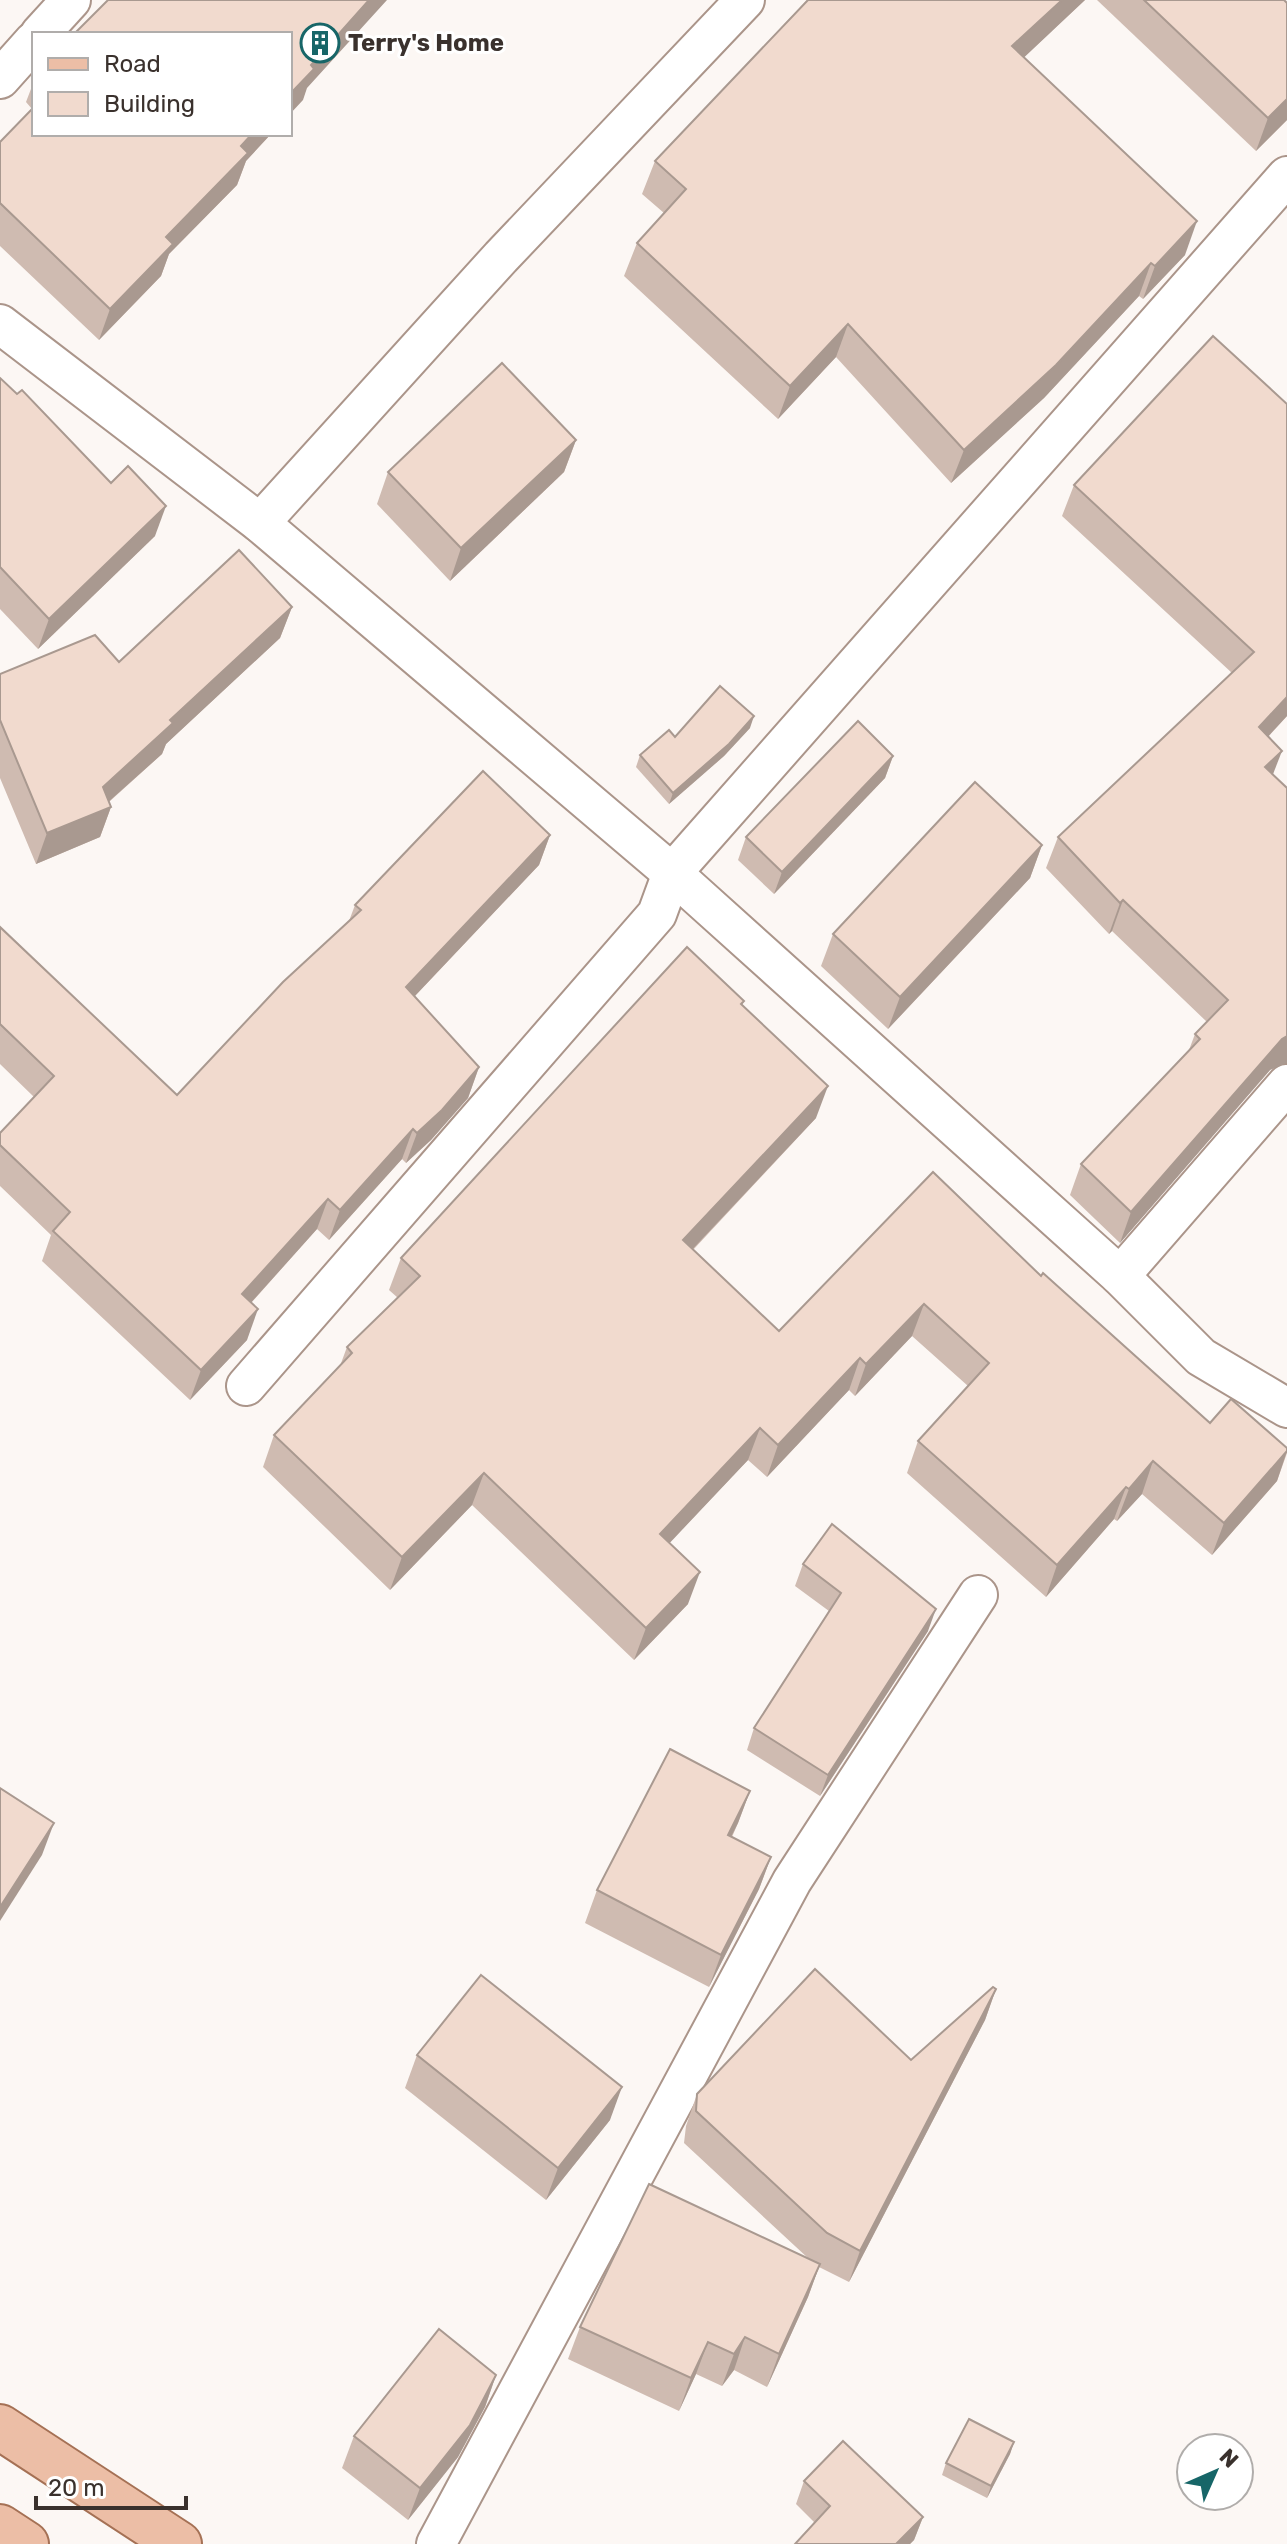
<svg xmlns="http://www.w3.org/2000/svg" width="1287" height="2544" font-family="Rubik,sans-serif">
<rect width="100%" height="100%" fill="#fcf7f4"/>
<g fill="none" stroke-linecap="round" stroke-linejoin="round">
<!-- street casing -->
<g stroke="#ab958a" stroke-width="42">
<g id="street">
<path d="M40,34L71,0"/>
<path d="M0,79L34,41"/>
<path d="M0,324L260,523L672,873L1120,1276L1201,1357L1287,1408"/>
<path d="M260,523L501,257L745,0"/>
<path d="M1120,1276L1287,1084"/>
<path d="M246,1386L657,914L672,873L1287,176"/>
<path d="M436,2544L792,1881L978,1595"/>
</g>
</g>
<!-- primary casing -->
<g stroke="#a57155" stroke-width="48">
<g id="primary">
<path d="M0,2427L179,2544"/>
<path d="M0,2527L26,2544"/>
</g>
</g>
<!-- street -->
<use href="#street" stroke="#fff" stroke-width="38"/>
<!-- primary -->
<use href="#primary" stroke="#ecbea6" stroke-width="44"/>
</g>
<!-- wall -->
<g fill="#cfbbb1">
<path d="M807,0H1085L1024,57L1185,255L1143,299L1139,296L1044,398L951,483L836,357L778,419L624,276L637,243L664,213L642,194L655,161Z"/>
<path d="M1097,0H1284L1287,120L1256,151Z"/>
<path d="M34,81V134H271L246,161L237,185L169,254L161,276L99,340L0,246V142L32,109L26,102Z"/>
<path d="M0,378L155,536L38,649L0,609Z"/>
<path d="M1287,404V716L1268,737L1273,774L1270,1070L1120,1243L1070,1195L1081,1164L1189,1050L1195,1034L1207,1022L1112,931L1109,934L1046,868L1058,837L1232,673L1062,516L1074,485Z"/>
<path d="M576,440L564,472L450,581L377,504L388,472Z"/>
<path d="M292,607L280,638L166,744L162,754L109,802L111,807L100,837L36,864L0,778V674L119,662Z"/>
<path d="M750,728L724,756L669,804L636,767L640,755L675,737Z"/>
<path d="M893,756L885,778L774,894L738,860L746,837Z"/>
<path d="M550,835L539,865L414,997L479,1067L468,1098L431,1140L406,1163L402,1159L329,1240L317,1229L251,1303L247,1340L190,1400L42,1261L51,1235L0,1186V1133L34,1097L0,1064V927L177,1095L349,921L355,905Z"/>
<path d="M1042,845L1030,878L888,1029L821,966L833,934Z"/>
<path d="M744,1001L742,1006L816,1118L693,1250L779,1331L1041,1276L1210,1423L1287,1448V1453L1277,1481L1212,1555L1142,1494L1117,1521L1114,1519L1046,1597L907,1473L918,1441L968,1386L912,1336L855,1396L849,1390L767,1477L748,1460L669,1543L688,1604L634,1660L472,1505L390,1590L263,1467L274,1435L340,1366L347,1347L398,1298L389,1290L401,1258Z"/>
<path d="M803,1564L928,1631L820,1796L747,1750L754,1728L829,1611L795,1586Z"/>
<path d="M750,1791L738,1823L732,1837L771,1857L759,1889L709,1987L585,1923L597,1890Z"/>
<path d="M996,1989L985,2020L849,2282L819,2267L808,2297L767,2387L734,2370L722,2386L696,2374L679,2411L568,2359L580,2327L809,2259L684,2143L686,2126L697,2094L911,2060Z"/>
<path d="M417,2055L610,2120L546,2200L405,2088Z"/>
<path d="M496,2375L485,2407L458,2457L408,2520L342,2468L354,2436Z"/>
<path d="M1014,2442L1010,2454L987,2498L942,2475L946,2463Z"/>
<path d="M804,2481L923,2517L914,2540L910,2544H795L815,2523L796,2504Z"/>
</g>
<!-- shaded-wall -->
<g fill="#a99990">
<path d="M369,0H387L307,88L303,100L290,114V94L311,65Z"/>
<path d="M1062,0H1085L1000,80L1012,46Z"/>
<path d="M1287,99V120L1256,151L1268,118Z"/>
<path d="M252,134H271L246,161L237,185L169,254L161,276L99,340L110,309L166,237Z"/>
<path d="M1197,221L1185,255L1143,299L1155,266Z"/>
<path d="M1151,263L1139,296L1044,398L951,483L964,450Z"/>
<path d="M848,324L836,357L778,419L790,386Z"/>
<path d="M576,440L564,472L450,581L461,548Z"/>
<path d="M166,506L155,536L38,649L49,619Z"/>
<path d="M292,607L280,638L166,744L162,754L97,812L111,807L100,837L36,864L47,833L103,787L170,720Z"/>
<path d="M1287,697V716L1248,758L1259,727Z"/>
<path d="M754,716L750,728L724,756L669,804L673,793Z"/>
<path d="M1282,751L1270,782L1265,767Z"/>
<path d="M893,756L885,778L774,894L782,872Z"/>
<path d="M550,835L539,865L395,1017L406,987Z"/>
<path d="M1042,845L1030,878L888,1029L900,997Z"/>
<path d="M1123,900L1112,931L1109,934L1120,903Z"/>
<path d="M1287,1036V1063L1270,1070L1120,1243L1131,1212L1282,1039Z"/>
<path d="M479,1067L468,1098L431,1140L406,1163L417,1133Z"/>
<path d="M828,1086L816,1118L671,1272L683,1240Z"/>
<path d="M413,1129L402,1159L329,1240L340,1210Z"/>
<path d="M328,1199L317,1229L231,1325L242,1294Z"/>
<path d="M924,1304L912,1336L855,1396L866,1364Z"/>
<path d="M258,1309L247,1340L190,1400L201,1370Z"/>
<path d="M860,1358L849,1390L767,1477L778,1445Z"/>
<path d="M760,1428L748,1460L648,1566L660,1534Z"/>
<path d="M1287,1451L1277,1481L1212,1555L1224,1523Z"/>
<path d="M1153,1461L1142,1494L1117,1521L1129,1489Z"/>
<path d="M484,1473L472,1505L390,1590L402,1557Z"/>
<path d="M1126,1487L1114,1519L1046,1597L1057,1565Z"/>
<path d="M700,1572L688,1604L634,1660L646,1628Z"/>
<path d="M936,1609L928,1631L820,1796L828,1775Z"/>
<path d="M750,1791L738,1823L716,1867L728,1835Z"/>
<path d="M54,1823L42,1855L0,1921V1907Z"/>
<path d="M771,1857L759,1889L709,1987L721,1955Z"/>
<path d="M996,1989L985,2020L849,2282L860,2251Z"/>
<path d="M622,2087L610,2120L546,2200L558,2168Z"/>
<path d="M820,2264L808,2297L767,2387L779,2354Z"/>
<path d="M745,2337L734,2370L722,2386L734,2354Z"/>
<path d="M708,2342L696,2374L679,2411L691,2378Z"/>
<path d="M496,2375L485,2407L458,2457L408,2520L420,2488Z"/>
<path d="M1014,2442L1010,2454L987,2498L991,2486Z"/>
<path d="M923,2517L914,2540L910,2544H896Z"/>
</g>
<!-- building -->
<g fill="#f1dace" stroke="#a99990" stroke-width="2">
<path d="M108,0H369L311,65L314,69L290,94V34H74Z"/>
<path d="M808,0H1062L1012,46L1197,221L1155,266L1151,263L1056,365L964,450L848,324L790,386L637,243L686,189L655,161Z"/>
<path d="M1144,0H1284L1287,3V99L1268,118Z"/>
<path d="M34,107V134H252L241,146L248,153L166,237L173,244L110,309L0,203V142Z"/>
<path d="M1213,336L1287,404V697L1259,727L1282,751L1265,767L1287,788V1036L1282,1039L1131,1212L1081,1164L1200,1039L1195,1034L1228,1000L1123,900L1120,903L1058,837L1254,652L1074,485Z"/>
<path d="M502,363L576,440L461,548L388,472Z"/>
<path d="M0,378L17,394L22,390L111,483L128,466L166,506L49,619L0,567Z"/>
<path d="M239,550L292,607L170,720L173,723L103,787L111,807L47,833L0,720V674L95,635L119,662Z"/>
<path d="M720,686L754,716L729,744L673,793L640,755L669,730L675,737Z"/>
<path d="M858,721L893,756L782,872L746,837Z"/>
<path d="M483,771L550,835L406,987L479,1067L442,1110L417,1133L413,1129L340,1210L328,1199L242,1294L258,1309L201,1370L53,1231L70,1212L0,1145V1133L54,1076L0,1024V927L177,1095L283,982L361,910L355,905Z"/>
<path d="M975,782L1042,845L900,997L833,934Z"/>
<path d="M687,947L744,1001L741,1004L828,1086L683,1240L779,1331L933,1172L1041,1276L1043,1273L1210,1423L1231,1399L1287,1448V1451L1224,1523L1153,1461L1129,1489L1126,1487L1057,1565L918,1441L989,1363L924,1304L866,1364L860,1358L778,1445L760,1428L660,1534L700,1572L646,1628L484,1473L402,1557L274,1435L352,1353L347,1347L420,1276L401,1258Z"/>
<path d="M832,1524L936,1609L828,1775L754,1728L841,1593L803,1564Z"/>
<path d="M670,1749L750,1791L728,1835L771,1857L721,1955L597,1890Z"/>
<path d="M0,1788L54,1823L0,1907Z"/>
<path d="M815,1969L911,2060L993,1987L996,1989L860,2251L827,2233L696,2111L697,2094Z"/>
<path d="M481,1975L622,2087L558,2168L417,2055Z"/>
<path d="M649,2184L820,2264L779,2354L745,2337L734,2354L708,2342L691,2378L580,2327Z"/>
<path d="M439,2329L496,2375L470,2425L420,2488L354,2436Z"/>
<path d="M969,2419L1014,2442L991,2486L946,2463Z"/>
<path d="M843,2441L923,2517L896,2544H795L830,2506L804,2481Z"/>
</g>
<!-- icons -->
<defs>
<g id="building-ring" transform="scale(2)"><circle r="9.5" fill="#fff" stroke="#176668" stroke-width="1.5"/><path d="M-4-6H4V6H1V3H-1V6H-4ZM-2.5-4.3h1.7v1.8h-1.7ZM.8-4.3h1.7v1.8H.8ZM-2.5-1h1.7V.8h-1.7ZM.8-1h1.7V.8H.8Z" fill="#176668"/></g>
</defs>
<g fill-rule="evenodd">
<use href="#building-ring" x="320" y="43"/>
</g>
<g text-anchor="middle" stroke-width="6" stroke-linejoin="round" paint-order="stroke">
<!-- poi labels -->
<g font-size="24" font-weight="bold" fill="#3a312d" stroke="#fff" text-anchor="start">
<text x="348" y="51">Terry's Home</text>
</g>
</g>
<!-- legend -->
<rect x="32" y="32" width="260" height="104" fill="#ffffff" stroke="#b0adab" stroke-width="2"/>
<rect x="48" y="58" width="40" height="12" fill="#ecbea6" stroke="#b0adab" stroke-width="2"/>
<text x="104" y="72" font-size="24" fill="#3a312d">Road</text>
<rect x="48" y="92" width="40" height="24" fill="#f1dace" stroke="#b0adab" stroke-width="2"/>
<text x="104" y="112" font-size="24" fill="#3a312d">Building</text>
<!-- north arrow -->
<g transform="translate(1215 2472) rotate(45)"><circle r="38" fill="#ffffff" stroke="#b0adab" stroke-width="2"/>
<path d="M0-6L14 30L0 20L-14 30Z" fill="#176668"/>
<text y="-12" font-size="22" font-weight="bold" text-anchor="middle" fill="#3a312d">N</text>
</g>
<!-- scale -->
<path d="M36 2496v12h150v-12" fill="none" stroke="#3a312d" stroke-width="4"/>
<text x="48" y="2496" font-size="24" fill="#3a312d" stroke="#ffffff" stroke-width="6" paint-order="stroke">20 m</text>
</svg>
